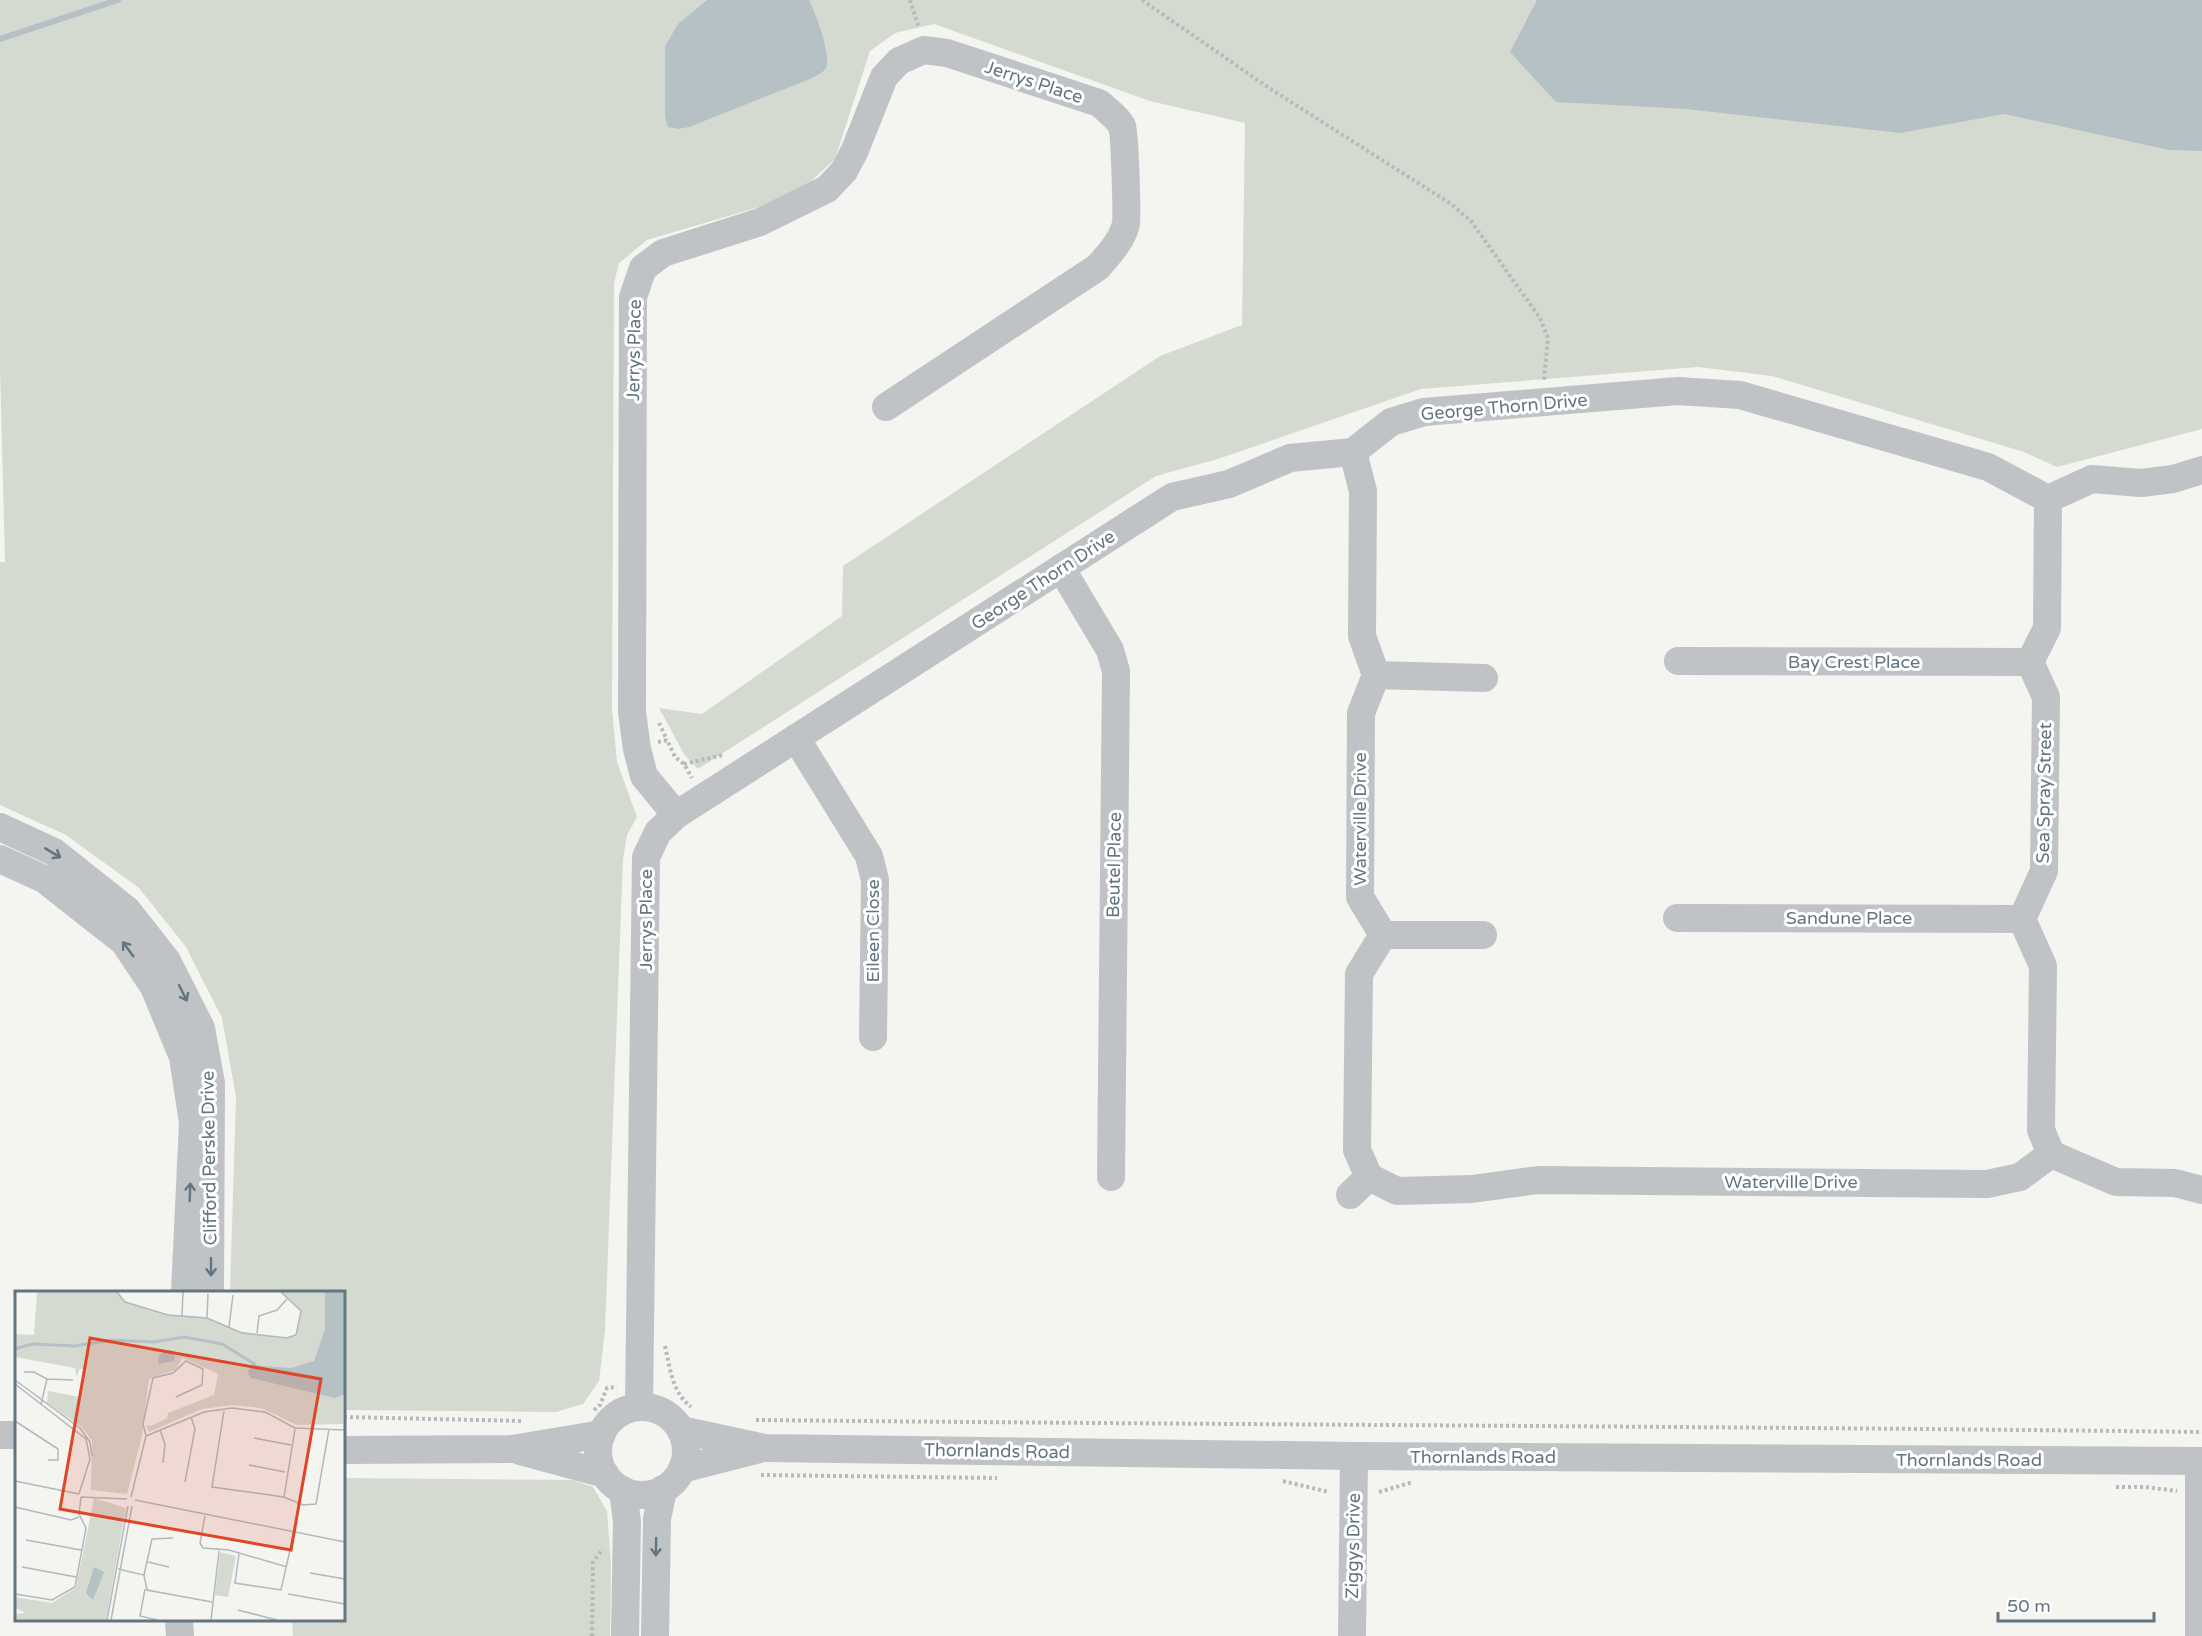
<svg xmlns="http://www.w3.org/2000/svg" width="2202" height="1636" font-family="'Varela Round',sans-serif">
<rect width="100%" height="100%" fill="#f4f4f0"/>
<!-- green -->
<g fill="#d5dad1">
<path d="M0,0H2202V429L2057,467L2024,452L1772,376L1698,367L1421,389L1218,459L1156,476L698,769L684,754L659,708L702,714L842,616L843,566L1160,356L1242,325L1245,123L1150,101L934,24L895,33L870,51L835,159L806,186L759,207L647,240L619,263L614,283L612,709L617,762L637,817L627,835L623,859L605,1330L599,1381L583,1404L556,1412L344,1410V1292H230L236,1097L222,1018L186,947L139,888L66,835L0,805V562H5L0,368Z"/>
<path d="M344,1478L573,1480L593,1487L607,1511L611,1564L610,1636H293L292,1620H344Z"/>
</g>
<!-- water -->
<g fill="#b5c1c5">
<path d="M809,0C815,11 832,57 826,68C823,73 815,76 810,79L689,127L678,129L668,127L665,117V46L678,24L707,0Z"/>
<path d="M1537,0H2202V151L2169,150L2004,114L1900,133L1686,109L1556,102L1510,52Z"/>
</g>
<g fill="none" stroke-linecap="round" stroke-linejoin="round">
<!-- stream -->
<path stroke="#b5c1c5" stroke-width="6" d="M0,39L118,0"/>
<!-- path -->
<g stroke="#b7babc" stroke-width="4" stroke-dasharray="3 3" stroke-linecap="butt">
<path d="M910,0L919,28"/>
<path d="M1142,0L1269,88L1451,204L1471,221L1540,318L1548,338L1544,380"/>
<path d="M659,723L667,740"/>
<path d="M658,742L667,740L675,757L684,764L692,778"/>
<path d="M684,764L723,755"/>
<path d="M665,1346C670,1368 672,1392 691,1407"/>
<path d="M594,1410L600,1405L607,1388L617,1387"/>
<path d="M344,1417L523,1421"/>
<path d="M756,1420C1238,1425 1720,1426 2202,1432"/>
<path d="M761,1475L997,1478"/>
<path d="M1283,1481L1329,1492"/>
<path d="M2116,1487H2145L2177,1491"/>
<path d="M1379,1492L1413,1482"/>
<path d="M592,1636L593,1562L603,1549"/>
</g>
<!-- minor -->
<g stroke="#bfc3c6" stroke-width="28">
<path d="M1353,452L1363,491L1362,636L1376,675L1361,713L1360,897L1383,935L1359,974L1357,1150L1369,1177L1397,1191L1472,1189L1538,1180L1987,1184L2020,1177L2051,1154L2116,1182L2175,1183L2202,1190"/>
<path d="M2048,499L2047,628L2030,662L2046,697L2044,871L2022,919L2043,966L2041,1130L2051,1154"/>
<path d="M1061,568L1110,650L1116,671L1111,1177"/>
<path d="M1678,661L2030,662"/>
<path d="M1376,675L1484,678"/>
<path d="M796,738L869,856L875,880L873,1037"/>
<path d="M676,815L644,776L637,749L632,712L633,297L643,268L663,253L760,222L827,189L844,171L855,150L884,77L899,61L924,50L947,53L1099,103C1107,110 1117,117 1122,126C1125,134 1127,214 1126,224C1122,241 1108,255 1098,267L886,407"/>
<path d="M0,827L54,852L127,910L167,961L201,1028L211,1083L210,1292"/>
<path d="M0,859L44,879L124,942L154,987L183,1057L193,1123L185,1292"/>
<path d="M1677,918L2022,919"/>
<path d="M1383,935H1483"/>
<path d="M1350,1195L1369,1177"/>
<path d="M639,1407L646,857L658,832L676,815L1172,497L1229,484L1290,458L1353,452L1391,422L1424,412L1678,391L1740,395L1988,467L2048,499L2092,479L2141,483L2173,479L2202,470"/>
<circle cx="642" cy="1451" r="44"/>
<path d="M681,1430L765,1448L1354,1456L2202,1461"/>
<path d="M0,1435H16"/>
<path d="M344,1450L512,1449L602,1434"/>
<path d="M520,1451L605,1474"/>
<path d="M682,1469L760,1449"/>
<path d="M623,1490L627,1522L625,1636"/>
<path d="M179,1620L180,1636"/>
<path d="M655,1636L657,1519L663,1489"/>
<path d="M1352,1636L1354,1456"/>
<path d="M2199,1636V1461"/>
</g>
</g>
<!-- one-way arrows -->
<defs><path id="oneway-shaft" d="M-6 0H5M1.5-3L5.5 0L1.5 3" fill="none" stroke-width="1.6" stroke-linecap="round" stroke-linejoin="round" transform="scale(1.5)"/></defs>
<g stroke="#637580">
<use href="#oneway-shaft" transform="translate(53 853) rotate(31)"/>
<use href="#oneway-shaft" transform="translate(128 949) rotate(-126)"/>
<use href="#oneway-shaft" transform="translate(183 993) rotate(64)"/>
<use href="#oneway-shaft" transform="translate(190 1192) rotate(-88)"/>
<use href="#oneway-shaft" transform="translate(211 1267) rotate(90)"/>
<use href="#oneway-shaft" transform="translate(656 1547) rotate(91)"/>
</g>
<g text-anchor="middle" stroke-width="6" stroke-linejoin="round" paint-order="stroke">
<!-- street labels -->
<g font-size="18" fill="#637580" stroke="#fff">
<text transform="translate(1034 82) rotate(18)" y="6">Jerrys Place</text>
<text transform="translate(634 350) rotate(-89)" y="6">Jerrys Place</text>
<text transform="translate(1504 407) rotate(-5)" y="6">George Thorn Drive</text>
<text transform="translate(1043 580) rotate(-33)" y="6">George Thorn Drive</text>
<text x="1854" y="668">Bay Crest Place</text>
<text transform="translate(2044 793) rotate(-89)" y="6">Sea Spray Street</text>
<text transform="translate(1360 819) rotate(-90)" y="6">Waterville Drive</text>
<text transform="translate(1114 865) rotate(-89)" y="6">Beutel Place</text>
<text x="1849" y="924">Sandune Place</text>
<text transform="translate(646 920) rotate(-90)" y="6">Jerrys Place</text>
<text transform="translate(873 931) rotate(-90)" y="6">Eileen Close</text>
<text transform="translate(209 1158) rotate(-91)" y="6">Clifford Perske Drive</text>
<text x="1791" y="1188">Waterville Drive</text>
<text transform="translate(997 1451) rotate(1)" y="6">Thornlands Road</text>
<text x="1483" y="1463">Thornlands Road</text>
<text x="1969" y="1466">Thornlands Road</text>
<text transform="translate(1353 1546) rotate(-89)" y="6">Ziggys Drive</text>
</g>
</g>
<!-- overview -->
<g transform="translate(15 1291)">
<rect width="330" height="330" fill="#f4f4f0"/>
<path d="M22,1H102L110,11L153,24L192,27L222,40L269,47L281,43L286,20L266,1H330L328,133L282,134L246,117L217,114L187,118L134,141L131,134L136,135L152,127L153,122L199,104L203,83L168,67L160,79L134,88L127,145L112,203L76,199L77,150L67,136L32,112L33,100L65,106L70,78H64L62,87L60,77L0,66V43L19,44ZM79,207L111,217L91,329H0V323L11,322L0,317V306L37,312L61,297ZM205,261L221,265L213,306L200,304Z" fill="#d5dad1"/>
<path d="M310,1H330V103L320,107L236,87L232,81L237,74L276,77L299,70L310,38ZM153,59L159,60L160,70L143,73L144,64ZM79,276L89,281L78,309L71,302Z" fill="#b5c1c5"/>
<path fill="none" stroke="#b5c1c5" stroke-width="3" d="M0,58L17,53L60,55L96,49L139,51L169,46L207,53L241,74"/>
<path fill="none" stroke="#b1b9bc" stroke-width="1.5" d="M102,1L110,11L153,24L192,27L227,42L272,47L281,44L286,20L266,1M167,26L168,1M192,27L193,3M214,36L218,4M242,42L244,25L262,19L272,8M9,81H19L32,88L58,89M0,89L65,137L75,151L77,165M0,93L71,148L75,168L64,203M26,113L32,88M209,120L197,196L269,206L288,214L301,213L314,138M0,130L43,158V169H33M145,139L150,153L148,172M131,145L189,121L217,117L250,121L280,137L330,139M131,145L128,133L138,87L158,82L171,70L188,78L187,94L161,106M239,147L276,154M234,174L270,181M0,190L64,203M170,191L180,138L176,126M330,204V223M66,206L112,208M116,206L131,145M269,206L280,138M120,209L330,251M0,216L56,229L64,226M190,225L185,252L188,257L214,259L272,276M11,249L66,259M224,263L220,292L266,299L279,241M133,271L154,276M7,276L61,286M103,278L129,284L132,299L197,311M295,282L330,288M129,284L137,248L158,247M130,298L125,325L142,329M0,303L37,309L60,296L71,237L64,223L66,206M273,303L330,313M223,319L262,329M92,329L113,215M96,329L117,215M196,329L204,260"/>
<path fill="#dd4626" fill-opacity="0.15" stroke="#dd4626" stroke-width="3" d="M75,47L306,88L276,259L45,218Z"/>
<rect width="330" height="330" fill="none" stroke="#637580" stroke-width="3"/>
</g>
<!-- scale -->
<path d="M1998 1612v9h156v-9" fill="none" stroke="#637580" stroke-width="3"/>
<text x="2007" y="1612" font-size="18" fill="#637580" stroke="#ffffff" stroke-width="4.5" paint-order="stroke">50 m</text>
</svg>
